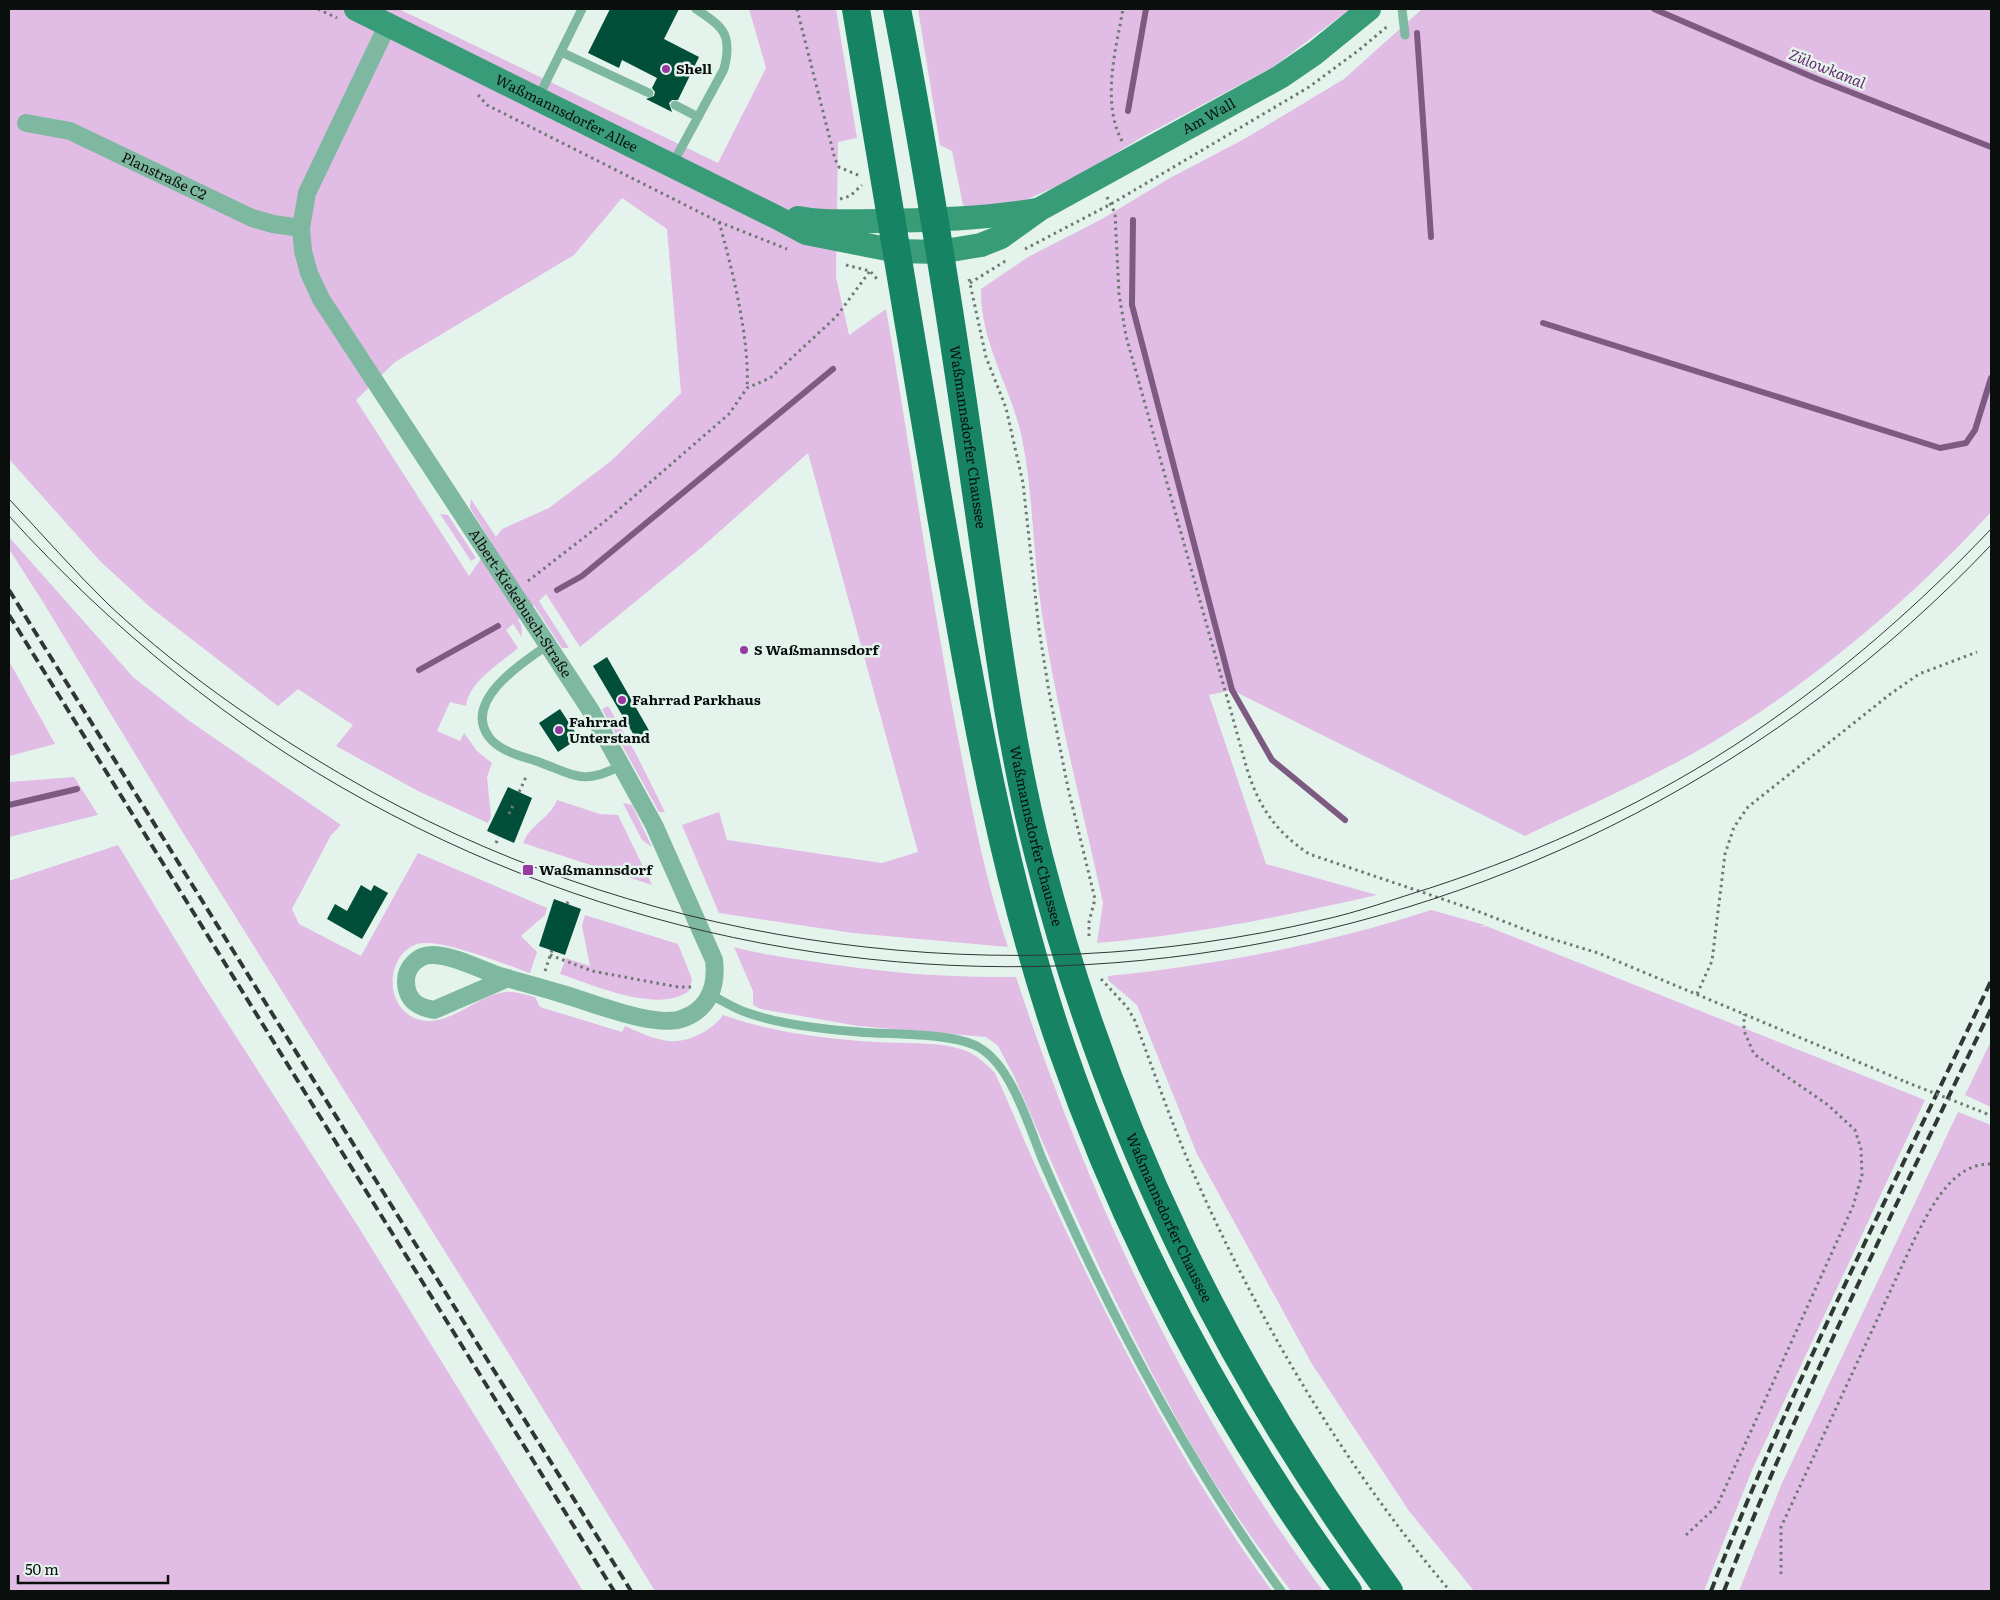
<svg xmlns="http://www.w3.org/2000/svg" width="2000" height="1600" font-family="Literata,serif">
<rect width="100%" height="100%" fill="#e4f4ec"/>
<!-- green -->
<g fill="#e1bce4" fill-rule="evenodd">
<path d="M9,9H399L718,163L766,68L749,9H836L857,138L838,142L836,277L849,335L886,309C910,447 929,585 955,722C970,798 983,874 1008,947L853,933L719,913L682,825L719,812L727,840L882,863L918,852L808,453L702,547L580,647L546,594L539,601L569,648H562L534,605L518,620L521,625L522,637L513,624L506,630L518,648C501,663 469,681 466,706L450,702L437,731L460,741L464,733L477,751L492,763L487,777L491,817L488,823L418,791L336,746L353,725L298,689L278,706L150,607L100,561L9,459ZM622,198L667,229L681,393L611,461L549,508L502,529L496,537L471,499L470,508L492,543L469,576L356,400L395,362L574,255Z"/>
<path d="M918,9H1350L1273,67L1144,136L1073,179L1021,202L974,208L963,205L952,151L940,145Z"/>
<path d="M1422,9H1991V512C1907,604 1800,693 1692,754C1638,784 1581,809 1525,836L1232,690L1209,695L1266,864L1377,895C1285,916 1192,935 1097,943L1103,903C1083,811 1059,719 1044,626C1033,564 1034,499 1022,438C1011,387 980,343 981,289L1028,257L1102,219L1170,178L1246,138L1344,79Z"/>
<path d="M440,514L448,515L476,558L471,561Z"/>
<path d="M9,537L133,677L188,720L341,825L331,835L292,909L299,924L361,956L418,853L547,908L545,915L521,936L537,952L530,973C506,965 440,937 417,944C385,955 384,1008 417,1019C449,1029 474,996 505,992C514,991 526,995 535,997L540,1007L622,1032L625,1026C638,1032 656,1040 669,1041C688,1043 713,1030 723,1015C771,1032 826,1039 877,1042C905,1044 938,1041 964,1050C977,1055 985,1063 995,1073C1014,1114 1030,1156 1050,1197C1114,1334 1183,1469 1272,1591H655L516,1365L180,828L43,602L9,549Z"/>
<path d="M9,661L55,744L9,756Z"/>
<path d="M608,706L635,752L665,812H659L602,709Z"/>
<path d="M74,777L98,815L9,837V782Z"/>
<path d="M557,800L600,814L618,815L652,885L523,843C531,823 549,820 557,800Z"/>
<path d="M623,803L632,805L652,847L642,840Z"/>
<path d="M118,845L201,982L361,1231L583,1591H9V881Z"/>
<path d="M1431,910L1485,925L1480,927L1486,926L1925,1100L1752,1470L1704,1591H1474L1409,1511L1312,1364L1197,1154L1137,1005L1108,980V976C1217,965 1327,944 1431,910Z"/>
<path d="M585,915L678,944L692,979L689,991C657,1014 594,985 560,974L566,958L590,966L582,926Z"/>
<path d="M734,947C759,954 784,957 809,961C877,972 947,978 1016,977C1087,1194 1186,1407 1323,1591H1291C1254,1542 1218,1491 1187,1437C1121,1321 1067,1199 1014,1076L998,1046L986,1037L858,1026L761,1009L753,1005V991Z"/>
<path d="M1991,1041V1107L1965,1095Z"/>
<path d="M1958,1112L1991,1125V1591H1739L1782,1483Z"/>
</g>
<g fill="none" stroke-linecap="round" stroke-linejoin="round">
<!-- stream -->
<g stroke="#7d5b81" stroke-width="6">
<path d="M1654,9L1817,79L1991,147"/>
<path d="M1417,33L1431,237"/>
<path d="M1128,111L1146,9"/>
<path d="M1133,220L1132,305L1232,690L1272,760L1345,820"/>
<path d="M1543,323L1940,448L1966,443L1975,430L1991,378"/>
<path d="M557,590L582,576L833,369"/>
<path d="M419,670L498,626"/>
<path d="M9,805L77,789"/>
</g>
</g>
<!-- building -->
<g fill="#024f39">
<path d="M610,9H679L664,39L699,57L678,100H672L669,103L672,112L646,99L654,96L655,92L652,88L657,78L622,60L619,68L588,53Z"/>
<path d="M607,657L651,734L638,742L593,666Z"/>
<path d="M560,709L579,738L558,752L539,723Z"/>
<path d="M508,787L532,798L514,843L487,831Z"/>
<path d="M361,885L371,891L374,885L388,893L362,939L327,919L335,904L347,911Z"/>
<path d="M554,899L581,909L565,955L539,946Z"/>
</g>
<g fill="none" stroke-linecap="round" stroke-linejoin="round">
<!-- path -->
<g stroke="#6f7974" stroke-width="3" stroke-dasharray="2.5 4" stroke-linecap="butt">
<path d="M318,9L337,18"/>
<path d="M797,9L835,159L839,167L860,176"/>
<path d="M478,95L487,105L719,222L787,249"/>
<path d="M1122,141C1101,102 1116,49 1123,9"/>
<path d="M1107,197L1115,213L1119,294L1126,336L1247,769C1259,807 1275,831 1309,854L1472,909L1539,935L1598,953L1906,1082"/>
<path d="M840,199L850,196L862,185"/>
<path d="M719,222C732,268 750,340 747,388"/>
<path d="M1025,249L1111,204L1309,87L1359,50L1389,25"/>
<path d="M846,265L870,271L877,279"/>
<path d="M969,279L986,357L1006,408L1023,483L1039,629L1049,692L1068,788L1095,899L1089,922V940"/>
<path d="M970,283L1007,260"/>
<path d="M528,581L609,518L729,414L747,388L770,378L836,317L870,271"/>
<path d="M519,792L526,777"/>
<path d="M509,814L513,805"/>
<path d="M496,843L499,837"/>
<path d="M567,904L569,899"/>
<path d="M550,955L592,971L678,987H692"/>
<path d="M545,971L552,950"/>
<path d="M1101,979L1127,1007L1135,1021C1153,1069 1169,1116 1189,1163C1255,1315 1342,1464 1450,1591"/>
<path d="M1697,994L1712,961L1725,854L1734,827L1748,807L1889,695L1919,674L1977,652"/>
<path d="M1985,1113L1991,1116"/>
<path d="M1686,1535L1717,1506L1853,1206L1862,1175L1861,1149L1855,1130L1828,1105L1754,1054L1744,1031V1014"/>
<path d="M1781,1574V1527L1914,1240C1930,1210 1951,1163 1991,1164"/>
</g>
<!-- lane -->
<g stroke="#7eb8a0" stroke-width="9">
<path d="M1402,9L1405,35"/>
<path d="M561,52L649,93"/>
<path d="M538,98L582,9"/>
<path d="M675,105L698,117"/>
<path d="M672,165L724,69C733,34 723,27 696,9"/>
<path d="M548,645C523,662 462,701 489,737C499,751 521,756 536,761C575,775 583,786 622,765"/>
<path d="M711,995C723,1001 735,1009 748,1013C783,1025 823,1029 859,1032C890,1035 954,1032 980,1048C1012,1067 1029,1127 1043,1161C1108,1312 1185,1458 1281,1591"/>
</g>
<!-- street -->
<g stroke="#7eb8a0" stroke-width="18">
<path id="s1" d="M388,24L307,193L301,228L303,251L309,273L321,299L591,711L654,825L714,960C717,985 710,1008 684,1018C656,1030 589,1001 559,993C537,986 515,981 494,974C475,967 452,955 432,955C418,955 406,967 406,981C406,1000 417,1007 434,1010L508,978"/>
<path id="s2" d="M26,123L70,131L252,218L273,224L301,228"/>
</g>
<!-- secondary -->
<g stroke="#399c79" stroke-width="24">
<path id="s3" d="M356,9L776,217L806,233L897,251L939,252L981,245L1001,237L1040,209L1280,77L1315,53L1369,9"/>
<path d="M798,218C825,223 851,221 879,221C932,220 983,219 1036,210"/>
</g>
<!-- primary -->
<g stroke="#168362" stroke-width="28">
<path d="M856,9C885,178 913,347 941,516C972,696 1002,875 1062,1049C1129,1243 1228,1426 1348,1591"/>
<path id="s4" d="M897,9C928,169 953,330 976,492C994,614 1008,737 1039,857C1109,1129 1224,1365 1389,1591"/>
</g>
<!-- tram -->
<g stroke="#2f3633" stroke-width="1">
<path d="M9,499C42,534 74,571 109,605C186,677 282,742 374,793C660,950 1006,995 1322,920C1359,912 1394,899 1430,888C1543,851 1654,800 1753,733C1840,674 1919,605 1991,529"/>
<path d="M9,516C112,629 232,728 366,801C904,1096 1570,989 1991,545"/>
</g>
<!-- rail -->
<g stroke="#2f3633" stroke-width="4" stroke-dasharray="10 5" stroke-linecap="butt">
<path d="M9,590L631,1591"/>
<path d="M9,615L614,1591"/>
<path d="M1711,1591C1792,1383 1895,1183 1991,981"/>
<path d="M1724,1591C1801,1392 1899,1201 1991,1009"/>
</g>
<!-- path-bridge -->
<path stroke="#6f7974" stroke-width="3" stroke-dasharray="2.5 4" stroke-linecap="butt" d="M1906,1082L1985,1113"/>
</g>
<!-- markers -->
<g fill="#9739a2" stroke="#e4f4ec" stroke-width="2">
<circle cx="666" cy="69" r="5"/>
<circle cx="744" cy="650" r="5"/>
<circle cx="622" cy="700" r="5"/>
<circle cx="559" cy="730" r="5"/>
<rect x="522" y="864" width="12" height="12" rx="2.5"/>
</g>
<g text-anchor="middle" stroke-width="5" stroke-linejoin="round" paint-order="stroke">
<!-- poi labels -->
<g font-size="14" font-weight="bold" fill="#0a0f0d" stroke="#e4f4ec" text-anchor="start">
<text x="676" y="74">Shell</text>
<text x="754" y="655">S Waßmannsdorf</text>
<text x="632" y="705">Fahrrad Parkhaus</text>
<text x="569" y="727">Fahrrad<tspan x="569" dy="16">Unterstand</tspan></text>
<text x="539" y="875">Waßmannsdorf</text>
</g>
<!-- street labels -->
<g font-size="14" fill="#0a0f0d" stroke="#e4f4ec">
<text dy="5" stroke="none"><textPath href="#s3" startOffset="235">Waßmannsdorfer Allee</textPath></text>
<text dy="5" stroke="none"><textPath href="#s3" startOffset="942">Am Wall</textPath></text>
<text dy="5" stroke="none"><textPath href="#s2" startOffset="149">Planstraße C2</textPath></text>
<text dy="5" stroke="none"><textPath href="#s4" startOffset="434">Waßmannsdorfer Chaussee</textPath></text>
<text dy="5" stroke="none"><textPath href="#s1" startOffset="661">Albert-Kiekebusch-Straße</textPath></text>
<text dy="5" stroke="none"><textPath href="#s4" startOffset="839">Waßmannsdorfer Chaussee</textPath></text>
<text dy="5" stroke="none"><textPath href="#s4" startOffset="1244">Waßmannsdorfer Chaussee</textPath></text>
</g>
<!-- water labels -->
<g font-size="15" font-style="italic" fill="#672a6e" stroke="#e4f4ec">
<text transform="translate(1827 69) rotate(22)" y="5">Zülowkanal</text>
</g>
</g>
<!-- border -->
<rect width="2000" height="1600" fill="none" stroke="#0a0f0d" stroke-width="20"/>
<!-- scale -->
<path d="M18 1575v8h150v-8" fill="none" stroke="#0a0f0d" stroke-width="2.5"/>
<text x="25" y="1575" font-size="15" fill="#0a0f0d" stroke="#e4f4ec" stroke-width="4" paint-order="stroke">50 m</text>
</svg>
